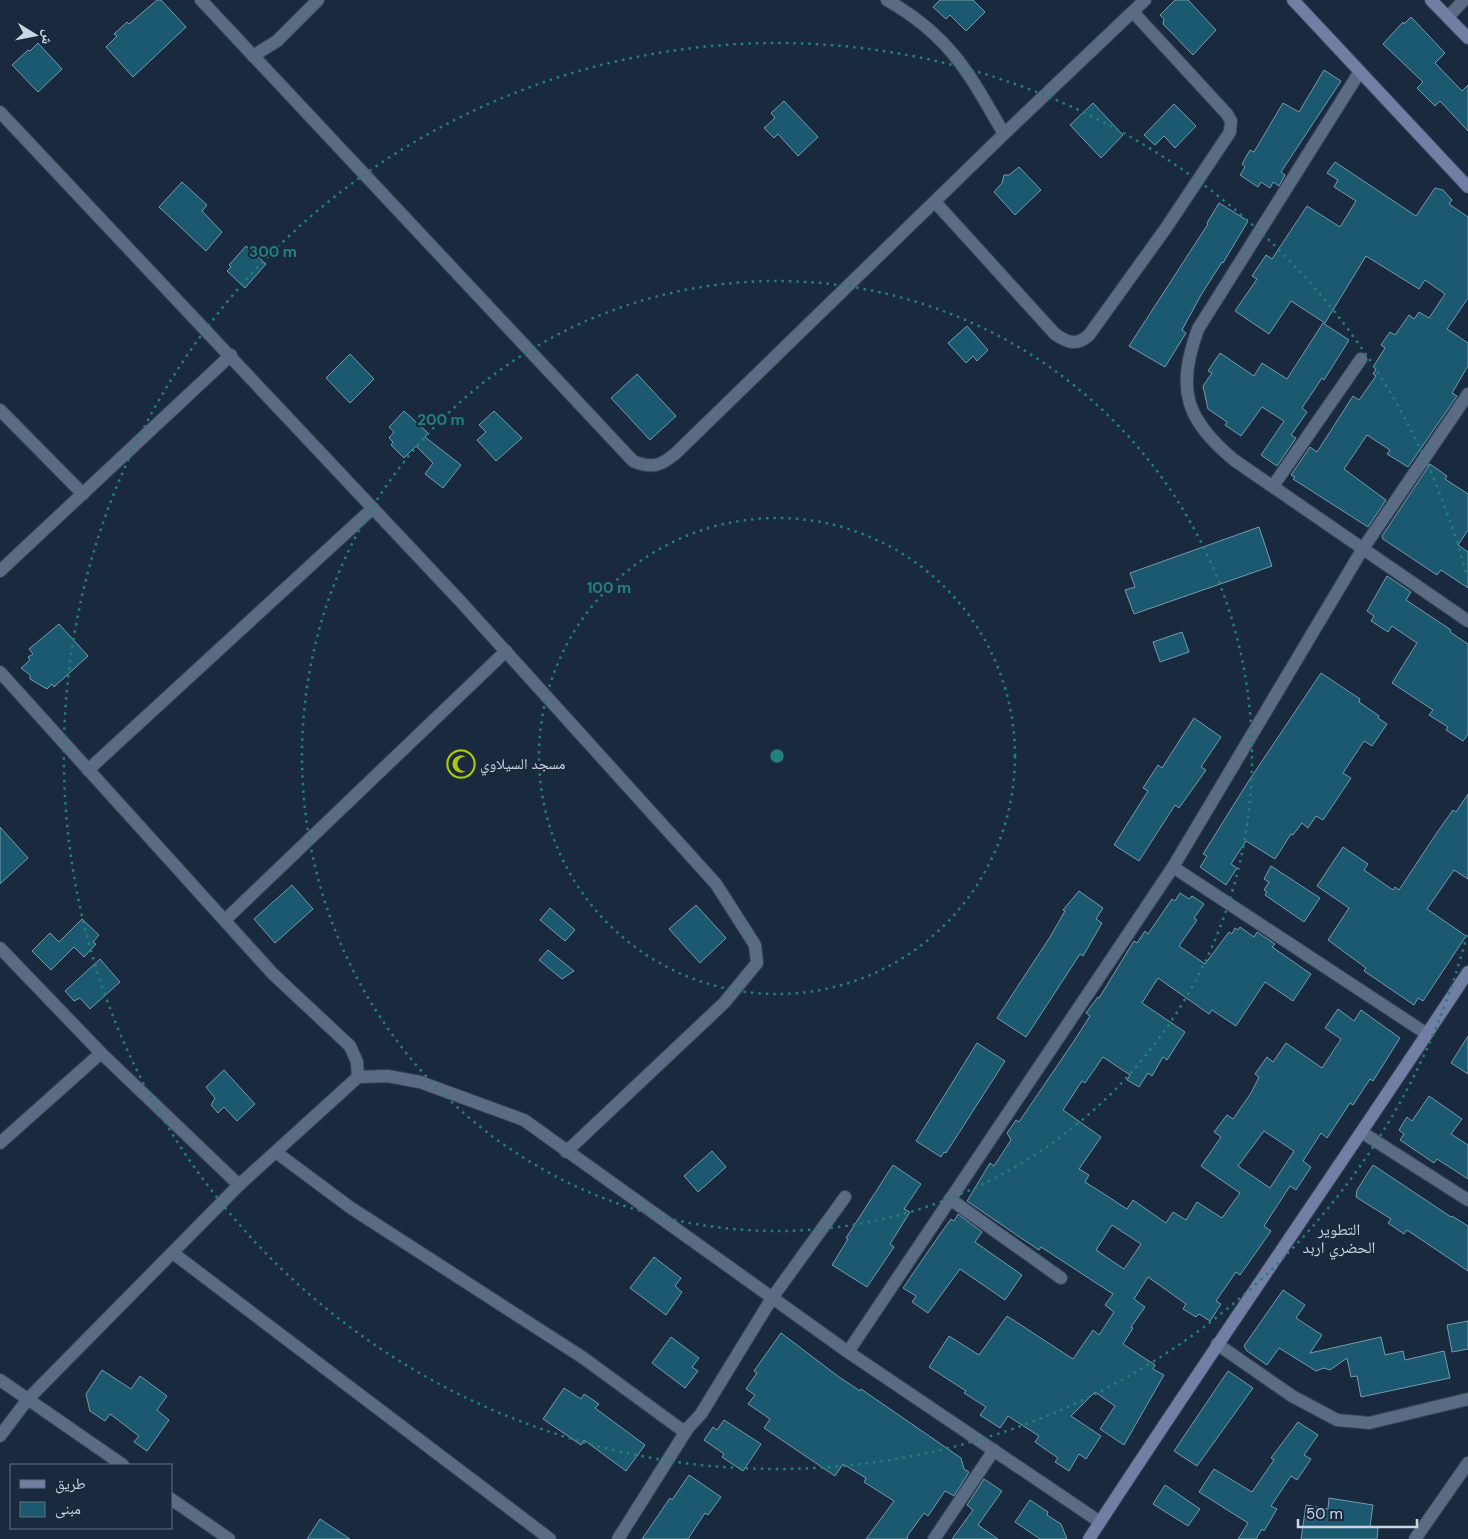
<svg xmlns="http://www.w3.org/2000/svg" width="1468" height="1539" font-family="'DM Sans','Noto Naskh Arabic',sans-serif">
<rect width="100%" height="100%" fill="#1a2a3e"/>
<!-- building -->
<g fill="#1b5970" stroke="#7899a8" fill-rule="evenodd">
<path d="M157,0H161L186,27L133,77L106,47L117,36L114,34L127,22L129,24Z"/>
<path d="M940,0H973L985,12L966,31L950,15L946,19L933,7Z"/>
<path d="M1175,0H1188L1216,30L1193,55L1163,24L1164,19L1160,15Z"/>
<path d="M1411,17L1445,53L1435,63L1462,91L1468,85V131L1440,101L1435,106L1417,88L1423,82L1383,44L1403,22L1404,24Z"/>
<path d="M38,43L62,69L38,92L12,65L28,50L30,51Z"/>
<path d="M1324,70L1341,81L1281,172L1285,175L1279,186L1273,182L1270,188L1261,182L1258,187L1240,175L1245,167L1242,164L1250,150L1254,152L1283,103L1299,112Z"/>
<path d="M784,101L818,137L798,156L778,134L774,138L764,128L775,118L771,113Z"/>
<path d="M1093,103L1123,135L1101,158L1070,125Z"/>
<path d="M1174,104L1196,126L1175,148L1164,136L1155,145L1144,135Z"/>
<path d="M1335,162L1416,216L1435,188L1443,190L1452,200L1449,204L1468,217V298L1447,329L1468,343V366L1452,393L1457,396L1408,467L1387,454L1390,450L1367,435L1344,469L1386,500L1368,527L1293,479L1295,477L1291,475L1310,447L1317,452L1353,396L1359,400L1376,376L1373,374L1376,369L1373,367L1385,348L1381,345L1390,332L1395,335L1409,315L1414,319L1419,312L1429,318L1445,294L1425,280L1419,289L1366,256L1325,323L1291,301L1269,334L1235,311L1257,279L1252,276L1266,255L1272,259L1307,206L1340,227L1356,201L1334,187L1338,180L1327,173Z"/>
<path d="M1019,167L1041,190L1015,215L994,192L1002,183L1004,175H1009Z"/>
<path d="M182,182L207,205L202,211L222,232L206,251L159,207Z"/>
<path d="M1219,203L1248,221L1223,263L1222,262L1201,295L1182,330L1186,333L1165,367L1129,346L1208,224L1207,223Z"/>
<path d="M246,246L266,264L245,288L227,271L231,267L229,265Z"/>
<path d="M1323,323L1349,340L1324,380L1322,378L1302,408L1307,412L1291,435L1296,438L1277,466L1261,455L1284,421L1262,407L1241,436L1225,425L1227,422L1208,409L1203,386L1212,373L1208,371L1220,353L1254,376L1262,363L1287,379Z"/>
<path d="M967,326L988,350L977,361L973,356L966,363L948,343Z"/>
<path d="M350,354L374,379L350,403L326,378Z"/>
<path d="M637,374L676,416L650,440L611,398Z"/>
<path d="M404,411L428,433L425,437L461,465L443,488L425,474L433,463L416,446L404,458L391,445L393,442L389,438L394,432L389,427Z"/>
<path d="M494,411L522,438L496,461L477,440L486,432L479,425Z"/>
<path d="M1430,464L1447,476L1445,479L1468,494V530L1458,545L1468,552V588L1441,570L1437,575L1383,539L1382,536Z"/>
<path d="M1259,527L1272,566L1134,614L1125,590L1135,587L1130,573Z"/>
<path d="M1387,576L1411,592L1406,600L1451,630L1450,632L1468,644V734L1463,741L1446,730L1448,727L1429,715L1433,710L1392,683L1417,643L1392,626L1388,632L1371,621L1374,616L1367,611Z"/>
<path d="M59,624L88,656L54,687L52,684L47,689L30,679V675L21,668L30,660L28,657L33,654L29,649Z"/>
<path d="M1182,632L1189,652L1160,662L1153,642Z"/>
<path d="M1321,673L1360,699L1359,702L1379,716L1378,718L1387,724L1372,746L1364,741L1343,773L1351,778L1323,820L1316,816L1308,828L1302,823L1293,835L1291,834L1275,859L1246,841L1231,864L1237,868L1226,885L1200,867L1207,856L1203,854L1248,782Z"/>
<path d="M1194,718L1221,737L1201,767L1206,770L1179,808L1175,805L1139,861L1114,845L1148,791L1143,788L1158,765L1162,768Z"/>
<path d="M1468,794V879L1454,870L1427,909L1466,936L1423,1001L1418,998L1414,1005L1364,971L1366,968L1328,940L1349,908L1317,886L1343,847L1368,864L1364,870L1393,890L1395,887L1399,890L1436,834L1453,810L1456,812Z"/>
<path d="M0,827L28,858L0,884Z"/>
<path d="M1271,866L1320,898L1304,922L1265,895L1267,892L1264,890L1269,882L1264,879Z"/>
<path d="M292,885L313,909L275,943L254,919Z"/>
<path d="M1079,891L1103,908L1096,919L1102,923L1083,956L1080,954L1026,1037L997,1018L1050,937L1065,911L1063,910Z"/>
<path d="M1180,893L1189,899L1192,896L1204,904L1194,918L1197,920L1179,946L1205,964L1229,932L1232,934L1235,928L1238,930L1240,927L1254,937L1257,932L1275,944L1272,947L1311,974L1293,1001L1265,982L1236,1026L1212,1010L1209,1014L1158,978L1142,1003L1185,1032L1167,1060L1163,1057L1152,1076L1148,1073L1139,1087L1127,1080L1130,1075L1103,1057L1085,1083L1082,1081L1063,1110L1101,1137L1079,1169L1089,1175L1085,1182L1101,1192L1127,1209L1133,1200L1166,1223L1173,1212L1186,1220L1197,1202L1222,1218L1240,1193L1201,1166L1221,1137L1214,1132L1227,1115L1233,1119L1251,1093L1259,1077L1255,1074L1267,1057L1273,1062L1286,1043L1322,1068L1341,1039L1325,1028L1338,1009L1354,1021L1361,1010L1400,1038L1373,1081L1370,1079L1353,1105L1350,1103L1327,1138L1321,1133L1303,1161L1311,1167L1296,1190L1290,1186L1264,1226L1271,1231L1240,1275L1236,1272L1216,1301L1221,1304L1210,1321L1199,1314L1196,1317L1183,1309L1186,1304L1148,1277L1134,1299L1145,1307L1131,1327L1133,1328L1123,1344L1155,1365L1153,1369L1164,1375L1124,1445L1100,1429L1115,1406L1095,1392L1071,1416L1101,1436L1086,1459L1079,1454L1069,1471L1055,1462L1058,1458L1035,1442L1039,1436L1008,1416L1000,1428L980,1415L986,1407L964,1393L966,1391L929,1367L949,1336L979,1355L1007,1316L1073,1359L1093,1330L1099,1335L1114,1312L1105,1305L1113,1294L1041,1247L1039,1250L1021,1238L967,1201L990,1163L994,1166L1011,1140L1007,1133L1016,1120L1019,1122L1074,1041L1090,1016L1086,1013L1098,997L1099,998L1134,941L1137,943L1145,931L1148,934L1172,899L1175,901ZM1264,1131L1294,1151L1270,1188L1238,1166ZM1112,1225L1141,1244L1124,1269L1096,1250Z"/>
<path d="M696,905L726,938L700,963L669,929Z"/>
<path d="M550,908L575,930L565,941L540,920Z"/>
<path d="M82,919L99,935L93,942L96,944L84,957L74,947L51,970L32,951L50,933L59,942Z"/>
<path d="M548,950L574,971L562,979L539,960Z"/>
<path d="M100,959L120,982L90,1009L80,998L74,1001L65,991Z"/>
<path d="M1468,1036V1074L1451,1063Z"/>
<path d="M977,1043L1005,1061L946,1153L944,1152L941,1157L916,1141Z"/>
<path d="M224,1070L255,1104L237,1121L224,1107L218,1113L211,1105L215,1098L206,1087Z"/>
<path d="M1429,1096L1462,1119L1451,1134L1468,1145V1179L1437,1159L1434,1163L1400,1140L1404,1134L1399,1130L1407,1117L1412,1121Z"/>
<path d="M712,1151L726,1167L698,1192L684,1176Z"/>
<path d="M893,1165L921,1184L904,1209L910,1212L890,1244L894,1247L867,1287L832,1265L848,1239L846,1238Z"/>
<path d="M1373,1165L1451,1217L1452,1216L1468,1226V1271L1407,1230L1404,1234L1388,1223L1391,1219L1356,1197L1357,1190Z"/>
<path d="M958,1214L982,1232L975,1242L1022,1275L1005,1300L960,1269L928,1313L912,1302L916,1296L903,1288L938,1237L951,1219L954,1221Z"/>
<path d="M654,1257L681,1278L675,1286L682,1292L666,1315L630,1288Z"/>
<path d="M1283,1290L1305,1305L1296,1318L1322,1335L1310,1353L1381,1337L1385,1355L1403,1351L1405,1360L1444,1351L1450,1378L1361,1397L1357,1376L1351,1377L1347,1358L1330,1370L1324,1368L1316,1371L1279,1348L1267,1365L1247,1351L1244,1346Z"/>
<path d="M1468,1321V1349L1452,1352L1447,1325Z"/>
<path d="M781,1333L839,1377L860,1391L861,1389L961,1458L964,1469L969,1472L954,1496L945,1491L928,1516L924,1513L908,1535L907,1539H866L894,1501L864,1482L866,1478L843,1464L835,1476L764,1428L770,1419L748,1404L755,1395L746,1389L757,1373L754,1371Z"/>
<path d="M671,1337L699,1358L692,1367L698,1371L685,1388L652,1363Z"/>
<path d="M102,1370L131,1389L140,1376L167,1396L157,1410L169,1420L147,1451L134,1442L139,1436L110,1414L105,1421L90,1411L86,1394Z"/>
<path d="M1228,1371L1253,1388L1197,1466L1174,1451Z"/>
<path d="M564,1388L581,1399L584,1394L599,1404L595,1408L645,1445L626,1471L584,1440L581,1445L543,1419Z"/>
<path d="M724,1420L761,1444L743,1471L722,1457L724,1454L704,1440L713,1427L717,1430Z"/>
<path d="M1298,1422L1318,1435L1304,1455L1311,1459L1297,1480L1291,1476L1271,1506L1277,1509L1264,1531L1262,1529L1256,1539H1238L1248,1523L1199,1492L1214,1469L1252,1492L1274,1460L1271,1458Z"/>
<path d="M689,1475L721,1497L708,1515L705,1513L688,1539H642L670,1498L672,1500Z"/>
<path d="M984,1479L1002,1491L978,1525L998,1539H952L973,1510L967,1505Z"/>
<path d="M1165,1485L1200,1509L1188,1526L1153,1504Z"/>
<path d="M1329,1498L1373,1505L1370,1526L1378,1528L1377,1539H1301L1306,1505L1328,1509Z"/>
<path d="M1030,1500L1048,1512L1047,1515L1061,1524L1067,1539H1040L1015,1522Z"/>
<path d="M320,1519L350,1539H307Z"/>
</g>
<g fill="none" stroke-linecap="round" stroke-linejoin="round">
<!-- street casing -->
<g stroke="#384556" stroke-width="14">
<g id="street">
<path d="M201,0L633,461C652,469 661,466 676,453L1004,134L1145,0"/>
<path d="M887,0C950,36 969,73 1004,134"/>
<path d="M1448,17L1464,0"/>
<path d="M253,56L277,41L318,0"/>
<path d="M1359,73L1198,329C1176,389 1185,419 1234,460L1468,621"/>
<path d="M0,112L462,603L716,884L755,945L757,963L724,1003L566,1152"/>
<path d="M935,202L1055,334C1068,343 1077,346 1089,335L1166,228L1230,132L1231,121L1227,114L1133,12"/>
<path d="M0,410L83,494"/>
<path d="M1273,486L1361,359"/>
<path d="M0,571L231,355"/>
<path d="M0,672L273,974L350,1046L357,1062L358,1077"/>
<path d="M88,770L373,508"/>
<path d="M1173,867L1427,1034"/>
<path d="M225,920L506,651"/>
<path d="M0,948L101,1053L239,1185"/>
<path d="M1363,1133L1468,1200"/>
<path d="M0,1143L101,1053"/>
<path d="M277,1153L351,1208L582,1357L682,1430L688,1428L701,1414L772,1298L845,1197"/>
<path d="M950,1199L1061,1278"/>
<path d="M173,1253L550,1539"/>
<path d="M1217,1344L1292,1396L1337,1420L1369,1423L1468,1399"/>
<path d="M848,1352L1173,867L1362,550L1468,394"/>
<path d="M0,1380L123,1465"/>
<path d="M0,1436L28,1399L239,1185L358,1077L387,1076L420,1082L524,1120L848,1352L1100,1522"/>
<path d="M171,1499L229,1539"/>
<path d="M618,1539L688,1428"/>
<path d="M934,1539L994,1450"/>
<path d="M1415,1539L1468,1463"/>
</g>
</g>
<!-- secondary casing -->
<g stroke="#384556" stroke-width="14">
<g id="secondary">
<path d="M1293,0L1468,187"/>
<path d="M1431,0L1468,38"/>
<path d="M1089,1539C1213,1348 1343,1162 1468,972"/>
</g>
</g>
<!-- street -->
<use href="#street" stroke="#596c83" stroke-width="12"/>
<!-- secondary -->
<use href="#secondary" stroke="#717fa5" stroke-width="12"/>
</g>
<!-- distance rings -->
<g fill="none" stroke="#22807a" stroke-width="2.5" stroke-dasharray="2.5 5">
<circle cx="777" cy="756" r="238"/>
<circle cx="777" cy="756" r="475"/>
<path d="M1467 935A713 713 0 1 1 1467 577"/>
</g>
<!-- icons -->
<defs>
<g id="mosque-ring" transform="scale(1.4375)"><circle r="9.5" fill="#1a2a3e" stroke="#aec50a" stroke-width="1.5"/><path d="M3.5-4.9A6 6 0 1 0 3.5 4.9A5 5 0 1 1 3.5-4.9Z" fill="#aec50a"/></g>
</defs>
<g fill-rule="evenodd">
<use href="#mosque-ring" x="461" y="764"/>
</g>
<g text-anchor="middle" stroke-width="4" stroke-linejoin="round" paint-order="stroke">
<!-- poi labels -->
<g font-size="15" fill="#cbd6e3" stroke="#1a2a3e" text-anchor="start">
<text x="480" y="769">مسجد السيلاوي</text>
</g>
<!-- neighbourhood labels -->
<g font-size="16" fill="#cbd6e3" stroke="#1a2a3e">
<text x="1339" y="1235">التطوير<tspan x="1339" dy="18">الحضري اربد</tspan></text>
</g>
</g>
<circle cx="777" cy="756" r="8" fill="#22807a" stroke="#1a2a3e" stroke-width="2.5"/>
<g font-size="15" text-anchor="middle" font-weight="bold" fill="#22807a" stroke="#1a2a3e" stroke-width="4" stroke-linejoin="round" paint-order="stroke">
<text x="273" y="257">300 m</text>
<text x="441" y="425">200 m</text>
<text x="609" y="593">100 m</text>
</g>
<!-- legend -->
<rect x="10" y="1464" width="162" height="65" fill="#1a2a3e" stroke="#616f80"/>
<rect x="20" y="1480" width="25" height="8" fill="#717fa5" stroke="#616f80"/>
<text x="55" y="1489" font-size="15" fill="#cbd6e3">طريق</text>
<rect x="20" y="1502" width="25" height="15" fill="#1b5970" stroke="#616f80"/>
<text x="55" y="1514" font-size="15" fill="#cbd6e3">مبنى</text>
<!-- north arrow -->
<g transform="translate(35 35) rotate(100)" stroke="#1a2a3e" stroke-width="4" paint-order="stroke">
<path d="M0-4L9 19L0 12L-9 19Z" fill="#cbd6e3"/>
<text y="-8" font-size="14" font-weight="bold" text-anchor="middle" fill="#cbd6e3">ش</text>
</g>
<!-- scale -->
<path d="M1298 1519v8h119v-8" fill="none" stroke="#cbd6e3" stroke-width="2.5"/>
<text x="1306" y="1519" font-size="15" fill="#cbd6e3" stroke="#1a2a3e" stroke-width="4" paint-order="stroke">50 m</text>
</svg>
